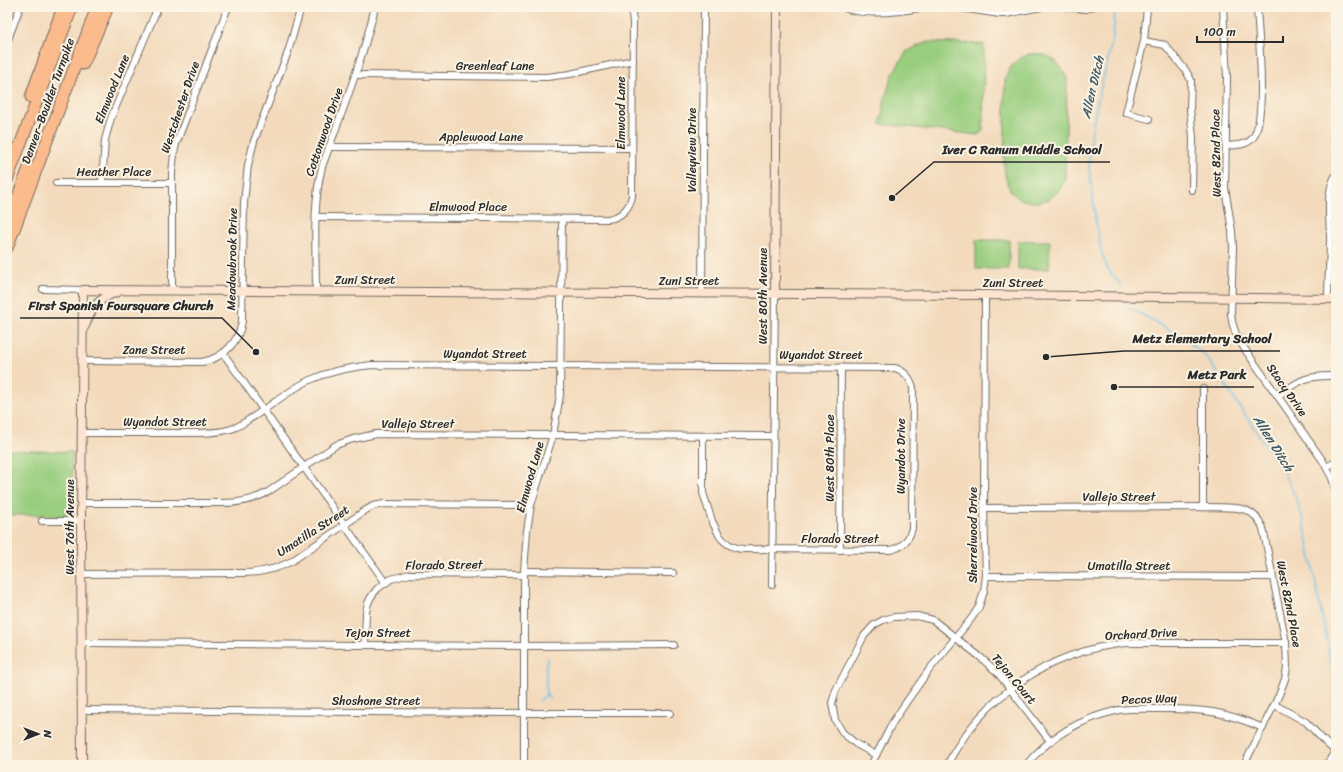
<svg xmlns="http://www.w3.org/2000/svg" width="1343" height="772" font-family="Sriracha,sans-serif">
<rect width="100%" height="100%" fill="#fcf5e5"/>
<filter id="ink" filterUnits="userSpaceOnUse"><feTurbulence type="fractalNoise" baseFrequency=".025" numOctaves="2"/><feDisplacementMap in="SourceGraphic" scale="8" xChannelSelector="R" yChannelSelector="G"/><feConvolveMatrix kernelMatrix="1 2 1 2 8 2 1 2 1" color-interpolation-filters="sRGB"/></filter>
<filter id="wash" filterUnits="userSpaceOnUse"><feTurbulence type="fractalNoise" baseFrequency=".012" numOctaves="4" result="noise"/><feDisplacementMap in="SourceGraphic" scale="16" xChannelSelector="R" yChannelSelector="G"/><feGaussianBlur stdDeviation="0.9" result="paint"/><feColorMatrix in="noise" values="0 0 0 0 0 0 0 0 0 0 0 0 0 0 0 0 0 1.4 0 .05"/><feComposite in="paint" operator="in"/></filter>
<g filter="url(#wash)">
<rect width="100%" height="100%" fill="#f3dabc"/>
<!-- green -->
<g fill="#98cd7e" stroke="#627c54">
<path d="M927,42L984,44L983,131L978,135L880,124L885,98L893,73L907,51Z"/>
<path d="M1029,54C1050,53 1059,60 1067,79L1065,180C1060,191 1051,201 1038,202C997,204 1004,159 1005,132C1005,114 1004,97 1005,80C1010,65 1015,60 1029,54Z"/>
<rect x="976" y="240" width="33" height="29"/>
<path d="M1018,241H1050L1049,269H1018Z"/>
<path d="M7,450L72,452V512L70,518H50V515H7Z"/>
</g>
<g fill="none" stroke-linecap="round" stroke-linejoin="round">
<!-- stream -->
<g stroke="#6bc2e8" stroke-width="1.5">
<path d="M1115,7L1113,38L1097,104L1091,134L1089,167L1095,217L1101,250L1107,268L1121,285"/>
<path d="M1126,306L1182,337L1205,355L1283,471L1294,493L1304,522L1336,688"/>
<path d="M546,695L551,699"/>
<path d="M539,701L546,695V664L548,658"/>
</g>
</g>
</g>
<g filter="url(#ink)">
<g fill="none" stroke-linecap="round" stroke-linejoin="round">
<!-- street casing -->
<g stroke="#71685e" stroke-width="8">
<g id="street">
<path d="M842,7C863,17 904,11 926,7"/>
<path d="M954,7L1000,14H1006L1041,7"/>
<path d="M1066,7L1086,9L1092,7"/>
<path d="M1147,7L1144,41L1126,113L1149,119"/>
<path d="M1223,7L1227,77L1225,188L1232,231L1233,248L1231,314C1232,327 1237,338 1244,348L1323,461L1332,478L1336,491"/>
<path d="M1144,41L1165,45L1186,71L1191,80L1190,109L1193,137L1192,190"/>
<path d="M7,42L20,7"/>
<path d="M356,75L547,77L570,74L633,60"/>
<path d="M1226,146C1235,145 1245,146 1252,139C1268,120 1258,33 1257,7"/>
<path d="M329,147L632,148"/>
<path d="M56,183H172"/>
<path d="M102,183L105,140L111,118L158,7"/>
<path d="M316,217L608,219C621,217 629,209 632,196L633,21L631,7"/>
<path d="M43,289L83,290"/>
<path d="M172,291V173L174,154L176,144L228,7"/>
<path d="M316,291C316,252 312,205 322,167C341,114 362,62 375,7"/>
<path d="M702,293L704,7"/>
<path d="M1328,299C1328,279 1330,259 1330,239C1330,220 1325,191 1336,175"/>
<path d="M223,353L385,582"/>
<path d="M83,361L202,362C224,358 239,342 242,321L244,203L248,165L254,141L288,52L301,7"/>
<path d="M1278,396C1300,379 1308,375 1336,376"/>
<path d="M83,433H195C207,433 219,433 231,429C239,427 246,421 253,417C272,405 289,390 310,380C330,371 351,367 372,365L895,368C905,371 910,377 913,387L912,528C909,540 902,548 890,550L743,549C732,548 725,544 719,535L712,521L703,493V436"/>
<path d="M1326,467L1336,462"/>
<path d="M81,503H223C240,503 254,500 268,492L336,445L353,439L376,434L773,436"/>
<path d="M1203,507V389"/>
<path d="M984,508L1209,507C1232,508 1252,503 1263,528L1286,643L1287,667L1285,679L1279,695L1244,765"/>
<path d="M42,521H81"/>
<path d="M840,550L841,367"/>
<path d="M524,571L673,573"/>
<path d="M81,574L242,573C260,573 277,569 292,561L366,510L373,506L384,504L531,505"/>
<path d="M986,576L1272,577"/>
<path d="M772,585L775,294"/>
<path d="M82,643L524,646L674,645"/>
<path d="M365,644L366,612L368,603L371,597L377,589L391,579L410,574L524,575"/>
<path d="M1275,705L1306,722L1326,743L1336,752"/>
<path d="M82,710L524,713H670"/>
<path d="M876,755L856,744L843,733L835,720L832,703L836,690L864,636L874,625L883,620L894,617L917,616L933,620L979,656L998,673L1050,741"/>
<path d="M524,765V571L527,531L531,505L553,435L560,395L562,219"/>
<path d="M871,765L893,722L907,701L929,670L971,619L979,607L984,591L986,576L984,508L985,295"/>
<path d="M947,765C982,697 1049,651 1126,643H1286"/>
<path d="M1026,765C1050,736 1083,718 1119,710C1134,708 1150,709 1165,709C1205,709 1226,712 1263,728"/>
<path d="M1327,765L1335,751"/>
</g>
</g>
<!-- secondary casing -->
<g stroke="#71685e" stroke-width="10">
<g id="secondary">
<path d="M775,294L777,7"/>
<path d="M85,326C92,307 98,298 118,292"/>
<path d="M82,765L81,521L83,290L985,295L1336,299"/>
</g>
</g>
<!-- highway casing -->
<g stroke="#71685e" stroke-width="13">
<g id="highway">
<path d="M83,64L108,7"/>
<path d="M31,97L63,7"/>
<path d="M7,180L72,7"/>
<path d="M7,225L29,168"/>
<path d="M7,248L97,7"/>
</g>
</g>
<!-- street -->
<use href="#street" stroke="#fff" stroke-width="6"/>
<!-- secondary -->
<use href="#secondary" stroke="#fde4d1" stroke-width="8"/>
<!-- highway -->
<use href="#highway" stroke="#fbbb8c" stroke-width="11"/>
</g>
</g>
<g text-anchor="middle" stroke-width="4" stroke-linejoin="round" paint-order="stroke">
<!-- street labels -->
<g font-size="12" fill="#2b2b2b" stroke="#fcf5e5">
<text x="495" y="70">Greenleaf Lane</text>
<text transform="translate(112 89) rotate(-68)" y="4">Elmwood Lane</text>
<text transform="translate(48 101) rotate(-70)" y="4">Denver–Boulder Turnpike</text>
<text transform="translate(180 107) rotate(-71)" y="4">Westchester Drive</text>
<text transform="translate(621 113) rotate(-90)" y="4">Elmwood Lane</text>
<text transform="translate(324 132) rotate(-71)" y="4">Cottonwood Drive</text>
<text x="481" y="141">Applewood Lane</text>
<text transform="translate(692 150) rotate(-90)" y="4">Valleyview Drive</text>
<text transform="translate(1216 153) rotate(-91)" y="4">West 82nd Place</text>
<text x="114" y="176">Heather Place</text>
<text x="468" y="211">Elmwood Place</text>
<text transform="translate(232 259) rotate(-89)" y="4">Meadowbrook Drive</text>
<text x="365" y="284">Zuni Street</text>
<text x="689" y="285">Zuni Street</text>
<text x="1013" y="287">Zuni Street</text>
<text transform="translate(763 296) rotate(-90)" y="4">West 80th Avenue</text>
<text x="154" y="354">Zane Street</text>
<text x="485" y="358">Wyandot Street</text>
<text x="821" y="359">Wyandot Street</text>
<text transform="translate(1287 390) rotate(55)" y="4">Stacy Drive</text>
<text x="165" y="426">Wyandot Street</text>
<text x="418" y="428">Vallejo Street</text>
<text transform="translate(901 456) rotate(-90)" y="4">Wyandot Drive</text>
<text transform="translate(830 458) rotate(-90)" y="4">West 80th Place</text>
<text transform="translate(530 477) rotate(-74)" y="4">Elmwood Lane</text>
<text x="1119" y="501">Vallejo Street</text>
<text transform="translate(70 527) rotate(-90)" y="4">West 76th Avenue</text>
<text transform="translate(313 531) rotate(-33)" y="4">Umatilla Street</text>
<text transform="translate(973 535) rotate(-90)" y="4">Sherrelwood Drive</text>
<text x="840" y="543">Florado Street</text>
<text transform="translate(444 565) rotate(-1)" y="4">Florado Street</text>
<text x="1129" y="570">Umatilla Street</text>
<text transform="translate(1289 604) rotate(79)" y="4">West 82nd Place</text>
<text x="378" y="637">Tejon Street</text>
<text transform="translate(1141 634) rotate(-3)" y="4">Orchard Drive</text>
<text transform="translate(1014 679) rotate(50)" y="4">Tejon Court</text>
<text transform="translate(1149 699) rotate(-2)" y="4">Pecos Way</text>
<text x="376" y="705">Shoshone Street</text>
</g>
<!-- water labels -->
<g font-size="13" font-style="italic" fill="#3e5864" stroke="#fcf5e5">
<text transform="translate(1092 87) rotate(-77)" y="5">Allen Ditch</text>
<text transform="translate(1274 443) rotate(58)" y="5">Allen Ditch</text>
</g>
</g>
<!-- callouts -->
<path fill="none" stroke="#2b2b2b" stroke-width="1.5" d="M892 198L934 162H1110M256 352L222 318H20M1046 357L1124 351H1280M1114 387L1179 387H1254"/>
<g fill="#2b2b2b" stroke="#fcf5e5" stroke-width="1.5">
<circle cx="892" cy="198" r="4"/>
<circle cx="256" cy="352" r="4"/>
<circle cx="1046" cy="357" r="4"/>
<circle cx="1114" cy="387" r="4"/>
</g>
<g font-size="13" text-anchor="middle" font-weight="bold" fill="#2b2b2b" stroke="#fcf5e5" stroke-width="4" stroke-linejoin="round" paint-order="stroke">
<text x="1022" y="154">Iver C Ranum Middle School</text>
<text x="121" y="310">First Spanish Foursquare Church</text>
<text x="1202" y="343">Metz Elementary School</text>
<text x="1217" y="379">Metz Park</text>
</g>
<!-- margin -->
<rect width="1343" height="772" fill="none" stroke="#fcf5e5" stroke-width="24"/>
<!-- north arrow -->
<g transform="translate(38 734) rotate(90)" stroke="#fcf5e5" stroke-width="3" paint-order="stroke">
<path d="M0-3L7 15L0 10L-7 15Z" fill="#2b2b2b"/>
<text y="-6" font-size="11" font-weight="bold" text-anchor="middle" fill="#2b2b2b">N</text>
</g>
<!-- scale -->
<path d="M1197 36v6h86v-6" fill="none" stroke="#2b2b2b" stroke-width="2"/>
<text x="1203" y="36" font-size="12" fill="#2b2b2b" stroke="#fcf5e5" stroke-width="3" paint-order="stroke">100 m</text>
</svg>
